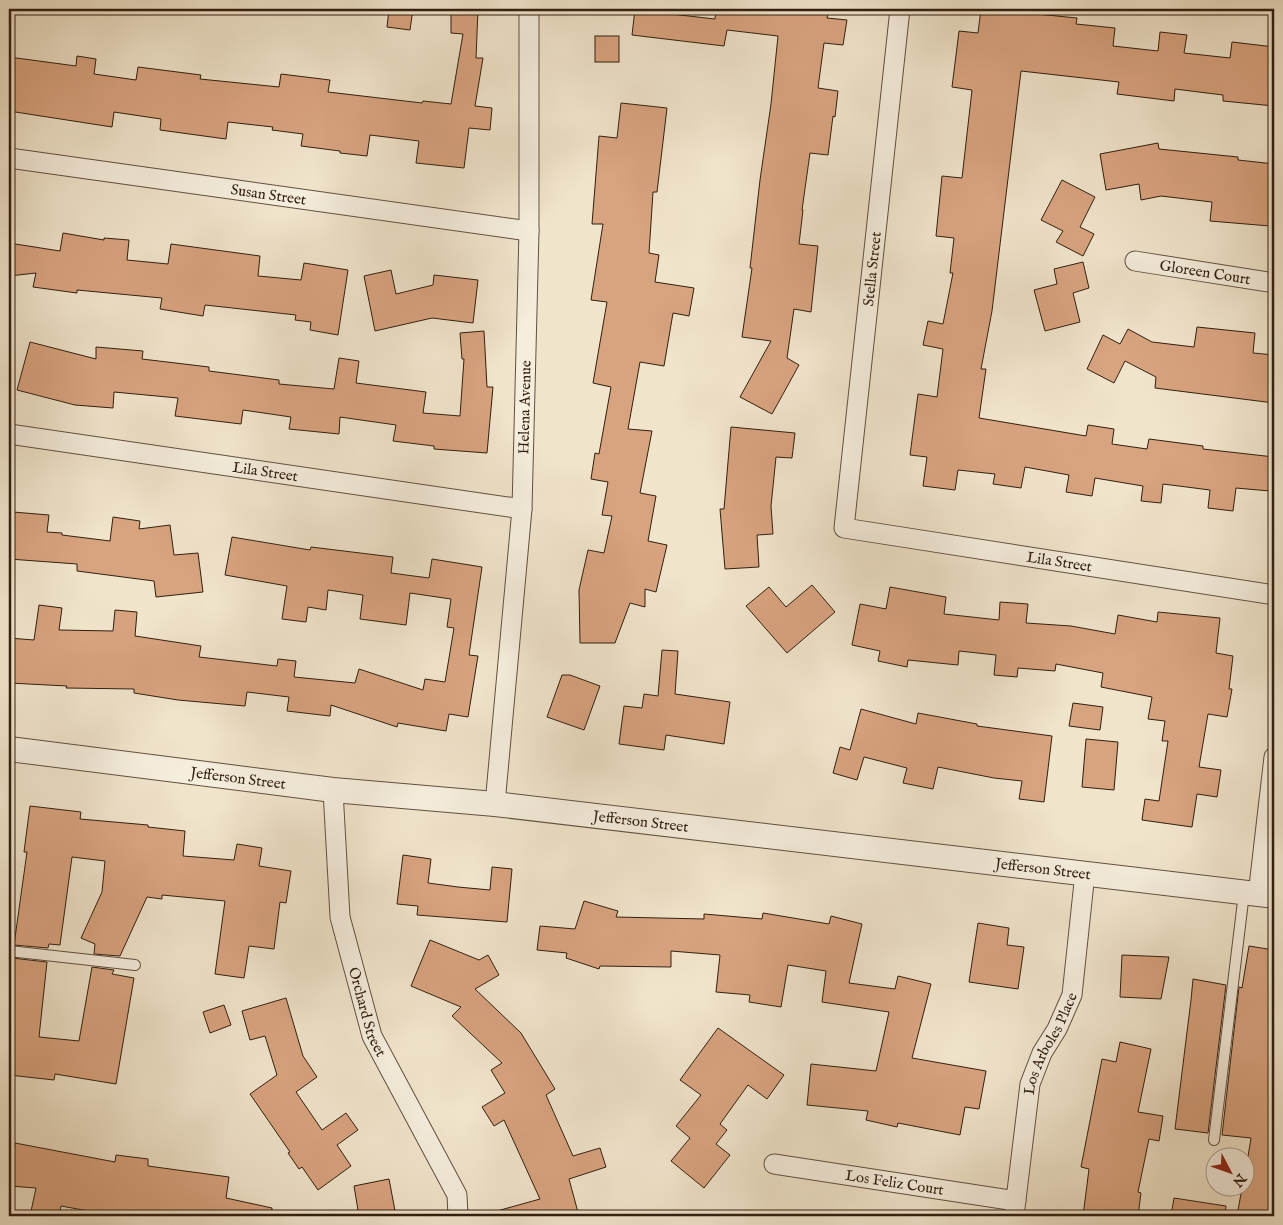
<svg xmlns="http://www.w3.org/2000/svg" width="1283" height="1225" font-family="'IM FELL English',serif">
<rect width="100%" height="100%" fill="#f0e4cb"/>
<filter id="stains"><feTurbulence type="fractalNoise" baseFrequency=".004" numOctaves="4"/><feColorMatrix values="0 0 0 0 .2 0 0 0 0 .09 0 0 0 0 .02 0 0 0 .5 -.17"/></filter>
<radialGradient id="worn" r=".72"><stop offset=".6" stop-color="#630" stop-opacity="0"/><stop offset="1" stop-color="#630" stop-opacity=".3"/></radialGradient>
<!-- building -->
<g fill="#d8a37f" stroke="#311f10">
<path d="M389,9H413L410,30L387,27Z"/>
<path d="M451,9H478L476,58H483L475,106L492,108L490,130L469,128L464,168L416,163L419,141L370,135L367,156L340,153V151L301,146L303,134L272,130L273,127L228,122L226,139L160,130L161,119L114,112L112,127L9,111V57L76,66L77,56L96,59L94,74L136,80L138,67L201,75L200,79L279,87L281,74L330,80L328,92L422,103L423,101L451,104L463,34L451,33Z"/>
<path d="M635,9H671V14L715,19L716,9H829L827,18L847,20L843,45L824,43L818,88L838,91L835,117L833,116L828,155L810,153L802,210H803L799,244L818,246L811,312L794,309L787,358L799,365L772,414L740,397L771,341L742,337L752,268H750L760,180L771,104L778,36L727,30L724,46L632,35Z"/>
<path d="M981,9H1027V13L1077,18L1076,24L1115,28L1113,46L1158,51L1160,32L1187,35L1184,53L1230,58L1232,42L1274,47V106L1223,101V95L1175,89L1174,101L1117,94L1119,82L1021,71L992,311L981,369H986L979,418L1086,436L1088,425L1114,429L1112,444L1147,449L1149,439L1203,446V449L1274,457L1270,491L1236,488L1233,511L1208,508L1210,490L1163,484L1161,503L1141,501L1143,486L1095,478L1092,496L1066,492L1069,475L1025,467L1021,488L993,484L995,474L958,470L955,490L923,486L927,457L910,455L918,394L937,397L943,349L923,345L928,321L943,324L953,273H950L954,238L936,236L942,176L962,178L972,90L952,87L959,31L978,33Z"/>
<rect x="595" y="36" width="24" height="26"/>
<path d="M621,103L667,108L657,192H653L649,253L659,255L655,282L694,288L689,316L673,313L664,366L640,362L628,429L652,431L640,493L656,496L648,541L667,545L656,592L645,589V607L630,603L615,643H580L579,590L588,550L604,553L612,516L602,515L608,482L591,479L595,453L599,454L611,387L593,383L607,302L591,300L603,224H592L599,136L617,138Z"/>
<path d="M1158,143L1159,149L1238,157V160L1274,164V205H1273L1270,226L1210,221L1212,202L1161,196L1141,200L1139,184L1106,190L1100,154Z"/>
<path d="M1062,180L1095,197L1080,227L1094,234L1083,256L1056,242L1063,231L1041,220Z"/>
<path d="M63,233L104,240V238L129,240L127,260L168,264L171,244L260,256L258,276L301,280L304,263L348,270L338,335L310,330L311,322L295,320L296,315L205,305L203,316L160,309L162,298L77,290V293L33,287L36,273L9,276V243L60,251Z"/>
<path d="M1083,262L1089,288L1073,293L1080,322L1045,331L1034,290L1057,284L1054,269Z"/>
<path d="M391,270L396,294L433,285L434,275L478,280L473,323L432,318L375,331L364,276Z"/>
<path d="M1197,327L1255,333L1253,353L1274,355V403L1155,388L1156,377L1125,361L1114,383L1087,369L1103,335L1120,344L1128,329L1152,342L1194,347Z"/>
<path d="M484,331L487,387H493L487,453L434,449V446L393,441L396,425L340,417L339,434L289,429L291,417L243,410L241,424L175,416L178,398L114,392L113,408L75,405L17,390L30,342L96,359V347L143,351L142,359L209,367V371L279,380V384L334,389L339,358L359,361L356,383L426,392L423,413L460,416L464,359H462L460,333Z"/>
<path d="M731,427L795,433L792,458L776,457L771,506L773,534L757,535L759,567L725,569L720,509H724Z"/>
<path d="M13,512L49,515L47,532L62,533V535L110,541L113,517L140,521L139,529L170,525L174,555L198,553L203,592L156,597L154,581L77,571V564L9,559Z"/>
<path d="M232,537L310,550L311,547L393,557L391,573L429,578L432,559L482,567L469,655L478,656L468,717L449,714L446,731L398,723L397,727L331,705L330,716L287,711L289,697L247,692L245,706L178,700L134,693V689L66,688L67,686L9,683V638L34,640L39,605L62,608L59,630L113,631L115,610L137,612L135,636L201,646L199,657L277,666L278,659L296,661L294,677L355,683L359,669L423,690L425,679L445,682L454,628L447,627L451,599L410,593L406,625L360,619L363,595L328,590L326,610L308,607L306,622L282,619L287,586L225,575Z"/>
<path d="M812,585L835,612L787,653L746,606L769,587L786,607Z"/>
<path d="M890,587L946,597L944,614L999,620L1000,602L1028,604L1026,623L1071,626L1115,634L1118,615L1157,622L1158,612L1220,618L1216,653L1233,656L1229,689H1232L1227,717L1208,714L1199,767L1221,770L1217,797L1197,794L1192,827L1142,820L1145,799L1159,801L1168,741H1162L1165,721L1148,719L1152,697L1101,687L1103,673L1056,664L1055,671L1018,668L1017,677L994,675L996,655L959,651L958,665L908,660L907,667L878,661L880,651L852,645L860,604L886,609Z"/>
<path d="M662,650L678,651L675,694L730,702L724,744L666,735L664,750L619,744L624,706L642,708L644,694L658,696Z"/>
<path d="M562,675H570L600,686L584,730L547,717Z"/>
<path d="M1073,703L1103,707L1100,730L1069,726Z"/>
<path d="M861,709L916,724L918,713L977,724V726L1052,736L1044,802L1019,799L1022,781L994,778L938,767L933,789L903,783L907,768L864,757L857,780L833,773L840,747L850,750Z"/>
<path d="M1086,739L1118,742L1114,790L1082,787Z"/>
<path d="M30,806L81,812L80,819L148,825V827L185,831L183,856L234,860L237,844L262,848L259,866L291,871L286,903L280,902L274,949L249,946L244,978L215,974L225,901L162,895V899L147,897L120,956L94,954L95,944L81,938L102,892L105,861L72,857L60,945L49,944L48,948L14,945L27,852H24Z"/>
<path d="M403,855L431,859L428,883L458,887L490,890L492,867L512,869L507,922L417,915L418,906L397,904Z"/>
<path d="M584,901L618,911L616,917L704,919V914L762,919L763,913L829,924L831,916L862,924L849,983L895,989L898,976L931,984L912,1058L986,1071L979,1109L965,1107L960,1135L898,1123L897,1127L866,1120L868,1111L807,1105L811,1064L876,1071L889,1012L822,1002L826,971L788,965L781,1007L749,1002L750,995L716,992L720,955L671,951V967L600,966L599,969L566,958L567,953L537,950L540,926L575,929Z"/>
<path d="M978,923L1009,928L1007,945L1024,947L1018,989L969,982Z"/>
<path d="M430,940L479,960L488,955L499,975L475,989L521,1033L555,1089L546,1095L573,1156L600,1148L606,1167L569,1179L579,1216H498L497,1211L540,1199L504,1120L494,1126L482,1107L505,1093L491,1070L502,1063L452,1016L461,1007L411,986Z"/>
<path d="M1249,946L1274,950V1216H1237L1242,1188H1246V1169L1251,1138L1222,1135L1239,987L1242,988Z"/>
<path d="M1122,955L1169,957L1161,999L1120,997Z"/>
<path d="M12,958L47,962L39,1037L79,1041L92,967L114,970L112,974L134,978L116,1084L55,1074L54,1080L9,1075V970H11Z"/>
<path d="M1193,979L1226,985L1208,1133L1175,1129L1191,1000Z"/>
<path d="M286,998L303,1056L317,1077L296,1092L322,1130L346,1113L358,1130L337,1145L351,1166L318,1190L302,1167L299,1169L288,1153L290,1152L250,1094L277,1075L265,1036L250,1040L242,1011Z"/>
<path d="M224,1005L231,1025L210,1033L203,1012Z"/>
<path d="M718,1028L784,1075L767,1099L748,1085L720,1124L727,1130L716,1144L730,1155L704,1188L671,1161L690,1138L676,1126L701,1095L680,1080Z"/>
<path d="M1120,1042L1151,1049L1138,1112L1163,1116L1159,1141L1149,1139L1138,1192L1141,1193L1138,1216H1083L1089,1169L1081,1167L1102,1059L1116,1062Z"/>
<path d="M15,1143L115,1162L116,1155L148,1159V1166L229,1177L226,1198L272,1208V1216H116L61,1206L59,1216H30L36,1188L9,1186V1163H13Z"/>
<path d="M389,1179L396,1216H359L354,1186Z"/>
<path d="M1174,1198L1226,1206L1225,1216H1171Z"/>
</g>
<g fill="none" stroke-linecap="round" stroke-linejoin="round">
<!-- service casing -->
<g stroke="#61503f" stroke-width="12">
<g id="service">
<path d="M9,951L135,965"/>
<path d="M1214,1140L1244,893"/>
</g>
</g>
<!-- minor casing -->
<g stroke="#61503f" stroke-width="21">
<g id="minor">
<path id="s1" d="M900,9L844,528L1274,595"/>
<path id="s2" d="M9,158L529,231"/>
<path id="s3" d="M1135,261L1274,283"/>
<path id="s4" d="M9,434L522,509"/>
<path id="s5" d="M333,790L340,917L372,1036L457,1195L458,1216"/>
<path id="s6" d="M495,804L522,509L529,231V9"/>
<path d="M1258,895L1274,757"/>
<path id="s7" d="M774,1164L1016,1201"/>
<path id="s8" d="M1014,1216L1030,1084L1042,1053L1057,1029L1072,995L1085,873"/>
</g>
</g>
<!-- tertiary casing -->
<g stroke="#61503f" stroke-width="26">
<g id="tertiary">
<path id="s9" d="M9,749L333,790L495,804L1274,896"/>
</g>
</g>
<!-- service -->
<use href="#service" stroke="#f5eddd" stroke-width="10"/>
<!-- minor -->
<use href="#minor" stroke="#f5eddd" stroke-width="19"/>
<!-- tertiary -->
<use href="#tertiary" stroke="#f5eddd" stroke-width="24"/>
</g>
<g text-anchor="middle" stroke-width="5" stroke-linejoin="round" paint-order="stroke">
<!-- street labels -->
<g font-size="15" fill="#311f10" stroke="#f5eddd">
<text dy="5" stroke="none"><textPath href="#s2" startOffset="262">Susan Street</textPath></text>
<text transform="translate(872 269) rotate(-84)" y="5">Stella Street</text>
<text dy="5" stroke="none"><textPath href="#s3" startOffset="71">Gloreen Court</textPath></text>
<text dy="5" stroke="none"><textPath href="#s6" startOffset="398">Helena Avenue</textPath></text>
<text dy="5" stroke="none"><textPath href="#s4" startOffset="259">Lila Street</textPath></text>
<text dy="5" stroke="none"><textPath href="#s1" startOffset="740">Lila Street</textPath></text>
<text dy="5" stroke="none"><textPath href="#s9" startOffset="231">Jefferson Street</textPath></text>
<text dy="5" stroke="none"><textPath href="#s9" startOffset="636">Jefferson Street</textPath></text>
<text dy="5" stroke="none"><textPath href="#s9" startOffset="1041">Jefferson Street</textPath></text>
<text dy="5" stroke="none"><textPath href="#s5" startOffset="226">Orchard Street</textPath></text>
<text dy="5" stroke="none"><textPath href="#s8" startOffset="178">Los Arboles Place</textPath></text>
<text dy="5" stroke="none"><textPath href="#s7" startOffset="122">Los Feliz Court</textPath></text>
</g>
</g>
<!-- margin -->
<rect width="1283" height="1225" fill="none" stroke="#f0e4cb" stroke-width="30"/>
<rect x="10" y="10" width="1263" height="1205" fill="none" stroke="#311f10" stroke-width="2.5"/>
<rect x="15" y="15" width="1253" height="1195" fill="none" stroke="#311f10"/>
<!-- north arrow -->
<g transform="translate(1230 1172) rotate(131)"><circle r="24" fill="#f5eddd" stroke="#a79b8b"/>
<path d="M0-4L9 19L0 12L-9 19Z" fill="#8f2418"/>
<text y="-8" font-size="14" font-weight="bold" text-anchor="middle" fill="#311f10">N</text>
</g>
<rect width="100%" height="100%" filter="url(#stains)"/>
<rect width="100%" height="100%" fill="url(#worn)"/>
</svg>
